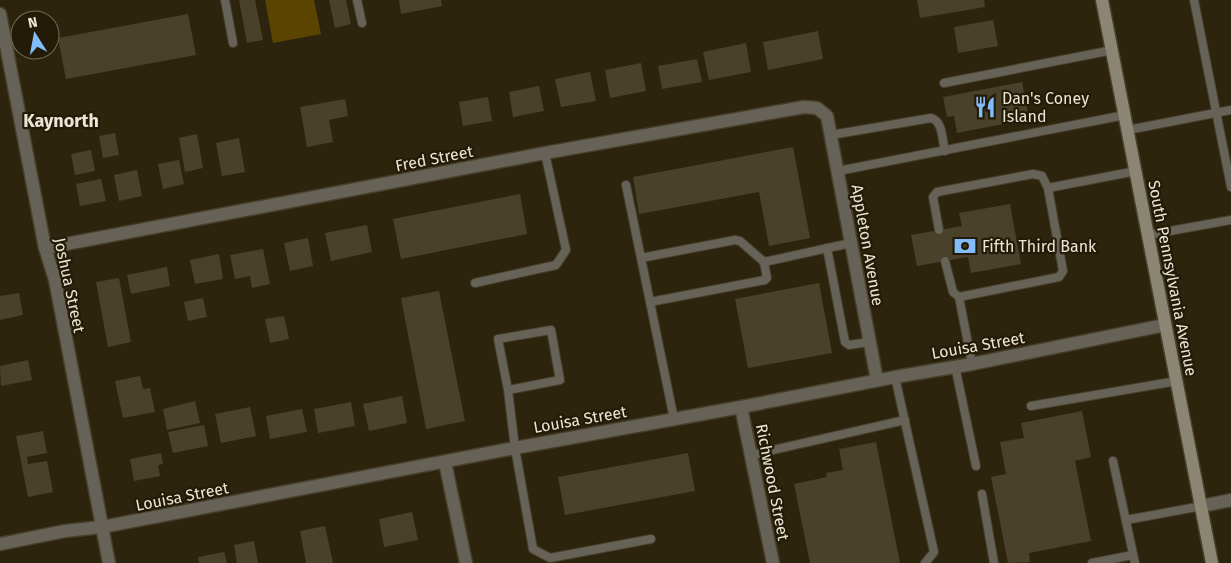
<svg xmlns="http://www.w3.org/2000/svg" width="1231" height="563" font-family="'Fira Sans',sans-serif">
<rect width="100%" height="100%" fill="#2d240e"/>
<!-- green -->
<path fill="#5a4400" d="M265,0H314L321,34L273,43Z"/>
<!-- building -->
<g fill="#4a412b">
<path d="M239,0H255L263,40L247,43Z"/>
<path d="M329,0H346L351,24L335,28Z"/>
<path d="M399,0H441L442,6L401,14Z"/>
<path d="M917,0H984L985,7L920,18Z"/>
<path d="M188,14L196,55L66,79L58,38Z"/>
<path d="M993,20L998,46L958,53L954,27Z"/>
<path d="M818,31L823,59L768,70L763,42Z"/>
<path d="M746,43L751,72L709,80L703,52Z"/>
<path d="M697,59L702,82L662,89L658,66Z"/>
<path d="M641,63L646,91L610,98L605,70Z"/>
<path d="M590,72L596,101L561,107L555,79Z"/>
<path d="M1022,82L1029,119L957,133L954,116L947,117L943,97Z"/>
<path d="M539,86L544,111L513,117L509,92Z"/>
<path d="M488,97L492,121L463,126L459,102Z"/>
<path d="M345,99L348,116L329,120L333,142L307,147L300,107Z"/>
<path d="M115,133L119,155L103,158L99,136Z"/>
<path d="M197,134L203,168L185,172L179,138Z"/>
<path d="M239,138L245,172L222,176L216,143Z"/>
<path d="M793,147L810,238L769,246L759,192L639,214L633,177Z"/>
<path d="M91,150L95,171L75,175L71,154Z"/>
<path d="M179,160L184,184L163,189L158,164Z"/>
<path d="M137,170L142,196L119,201L114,175Z"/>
<path d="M101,179L106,201L80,206L76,184Z"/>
<path d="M520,194L527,234L401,259L393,219Z"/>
<path d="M1010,204L1021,264L971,273L968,257L917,266L911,235L962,226L959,213Z"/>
<path d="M367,225L372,252L331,261L325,233Z"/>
<path d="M308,238L313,266L290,271L284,243Z"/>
<path d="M263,249L270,284L252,288L250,276L235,279L230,255Z"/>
<path d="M219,254L223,279L195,284L190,260Z"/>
<path d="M167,267L170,286L131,294L127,275Z"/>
<path d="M119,278L131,342L108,347L96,282Z"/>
<path d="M819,283L832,353L748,368L735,299Z"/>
<path d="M439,291L465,421L426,429L401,298Z"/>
<path d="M19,293L23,315L0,320V296Z"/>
<path d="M203,298L207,317L188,321L184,302Z"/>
<path d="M284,316L289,339L270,343L265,319Z"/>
<path d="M28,360L32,380L1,386L0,366Z"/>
<path d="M140,376L143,389L150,388L155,412L123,418L115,381Z"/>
<path d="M402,396L407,423L369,431L363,404Z"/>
<path d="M195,401L200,423L167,430L163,409Z"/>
<path d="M351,402L355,426L318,433L314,409Z"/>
<path d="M250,407L256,436L221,443L215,414Z"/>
<path d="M302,409L307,432L270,439L266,416Z"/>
<path d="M1082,411L1091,457L1075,461L1091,541L1029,553L1030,562L1008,563L991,477L1006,474L1000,442L1024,438L1021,423Z"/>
<path d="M204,425L208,446L173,453L168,432Z"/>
<path d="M43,431L47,453L27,457L28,464L47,461L53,492L28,497L16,436Z"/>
<path d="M876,442L900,563H810L794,484L827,477L826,473L843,470L839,449Z"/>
<path d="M161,453L163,464L158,465L160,476L134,481L130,459Z"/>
<path d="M688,453L695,491L565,515L558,477Z"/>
<path d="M412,512L418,540L384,547L379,519Z"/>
<path d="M325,526L333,563H306L300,531Z"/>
<path d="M254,541L258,563H237L234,545Z"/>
<path d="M224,552L227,563H199L198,557Z"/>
</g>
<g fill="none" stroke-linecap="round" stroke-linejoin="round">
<!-- service casing -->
<g stroke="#473f2a" stroke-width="10">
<g id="service">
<path d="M225,0L233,43"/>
<path d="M357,0L362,23"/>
<path d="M1194,0L1231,187"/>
<path d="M944,83L1113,50"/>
<path d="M1128,130L1231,110"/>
<path d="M831,135L931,118C943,121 942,140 945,151"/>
<path d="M838,171L1125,115"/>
<path d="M626,185L674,419"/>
<path d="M939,230L933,197L937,192L1033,174L1042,176L1048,188"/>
<path d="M1148,235L1231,220"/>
<path d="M827,248L845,342L849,345L869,342"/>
<path d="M641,258L735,240L740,241L764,262L851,243"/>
<path d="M945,261L953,292L959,297"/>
<path d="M475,283L556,265L566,250L545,153"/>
<path d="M650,302L765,280L767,278L764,262"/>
<path d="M972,364L959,297L1059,277L1063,271L1048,188L1136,171"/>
<path d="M955,366L976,466"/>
<path d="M895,377L934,552L925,563"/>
<path d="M508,390L560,380L551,330L498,339L508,390L515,448L533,549L550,558L651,539"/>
<path d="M1031,406L1177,381"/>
<path d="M751,455L905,420"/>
<path d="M1113,461L1135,563"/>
<path d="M982,494L994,563"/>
<path d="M1126,520L1202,506"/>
<path d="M1092,563L1133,555"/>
</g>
</g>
<!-- minor casing -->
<g stroke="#473f2a" stroke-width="15">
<g id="minor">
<path d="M0,14L45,248L55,280L109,563"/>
<path d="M45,248L545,153L804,107L817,108L827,116L877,380"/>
<path d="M741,407L773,563"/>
<path d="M445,462L466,563"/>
<path d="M1202,506L1231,500"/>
<path d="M0,544L65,531L102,527L515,448L741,407L895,377L972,364L1165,325"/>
</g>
</g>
<!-- secondary casing -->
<g stroke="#473f2a" stroke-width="15">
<path id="secondary" d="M1102,0L1212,563"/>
</g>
<!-- service -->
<use href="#service" stroke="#676258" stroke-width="8"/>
<!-- minor -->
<use href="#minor" stroke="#676258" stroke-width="12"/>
<!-- secondary -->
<use href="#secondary" stroke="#8b8574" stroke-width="12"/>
</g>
<!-- icons -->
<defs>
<g id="restaurant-bare" transform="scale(1.725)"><path d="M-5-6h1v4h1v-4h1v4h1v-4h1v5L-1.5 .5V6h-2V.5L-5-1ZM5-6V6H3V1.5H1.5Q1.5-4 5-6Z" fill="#83bcfb" stroke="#231b05" stroke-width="2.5" paint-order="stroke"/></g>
<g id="bank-bare" transform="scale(1.725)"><path d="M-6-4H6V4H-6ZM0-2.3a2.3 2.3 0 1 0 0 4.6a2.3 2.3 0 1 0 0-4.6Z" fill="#83bcfb" stroke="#231b05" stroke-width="2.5" paint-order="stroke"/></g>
</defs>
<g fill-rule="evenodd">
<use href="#restaurant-bare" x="985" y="107"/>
<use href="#bank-bare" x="965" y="246"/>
</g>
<g text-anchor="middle" stroke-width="4.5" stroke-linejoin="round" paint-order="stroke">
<!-- poi labels -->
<g font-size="16" fill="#eae5d7" stroke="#231b05" text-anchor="start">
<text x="1002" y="104">Dan's Coney<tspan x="1002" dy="18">Island</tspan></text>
<text x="982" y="252">Fifth Third Bank</text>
</g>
<!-- street labels -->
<g font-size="16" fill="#eae5d7" stroke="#231b05">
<text transform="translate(434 158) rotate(-11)" y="6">Fred Street</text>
<text transform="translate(868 245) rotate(80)" y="6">Appleton Avenue</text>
<text transform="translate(1173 278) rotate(79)" y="6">South Pennsylvania Avenue</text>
<text transform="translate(70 285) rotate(78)" y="6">Joshua Street</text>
<text transform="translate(978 345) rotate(-10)" y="6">Louisa Street</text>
<text transform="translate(580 419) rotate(-10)" y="6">Louisa Street</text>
<text transform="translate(773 482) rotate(79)" y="6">Richwood Street</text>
<text transform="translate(182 496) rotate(-11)" y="6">Louisa Street</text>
</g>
<!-- neighbourhood labels -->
<g font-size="18" font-weight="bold" fill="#eae5d7" stroke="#231b05">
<text x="61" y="127">Kaynorth</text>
</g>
</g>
<!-- north arrow -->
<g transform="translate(35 35) rotate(349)"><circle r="24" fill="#231b05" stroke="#736c59"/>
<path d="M0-4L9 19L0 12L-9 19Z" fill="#83bcfb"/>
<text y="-8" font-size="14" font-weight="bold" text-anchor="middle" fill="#eae5d7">N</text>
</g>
</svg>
